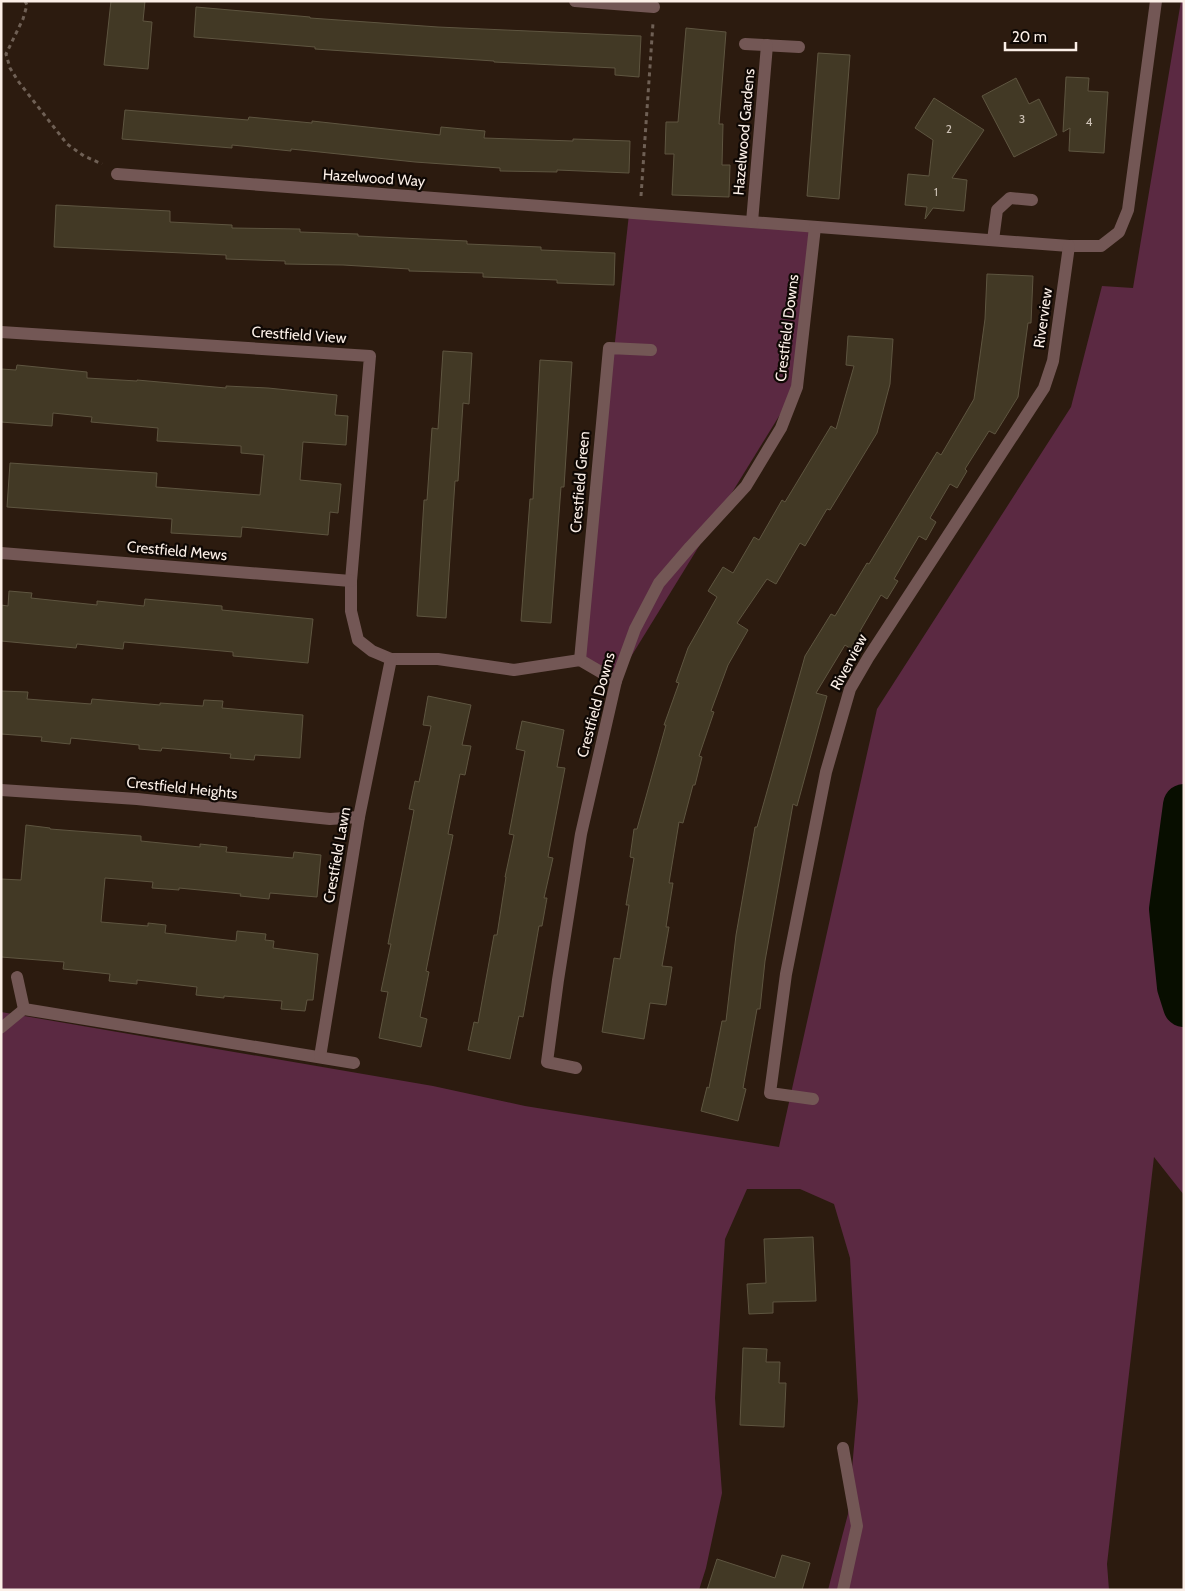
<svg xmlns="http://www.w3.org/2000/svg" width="1185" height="1591" font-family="Cabin,sans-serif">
<rect width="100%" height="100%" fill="#2c1b0f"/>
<!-- green -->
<g fill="#5b2942">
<path d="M1181,1H1184V1195L1154,1157L1107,1564L1109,1590H828L848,1514L858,1401L850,1258L834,1204L800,1189H747L725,1239L715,1398L722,1493L706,1568L699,1590H1V1012L433,1086L525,1106L779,1147L877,709L1071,407L1102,286L1133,288Z"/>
<path d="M629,214L815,227L797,387L616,681L580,660Z"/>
</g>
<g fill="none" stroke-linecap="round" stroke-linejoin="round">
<!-- river -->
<path stroke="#080e00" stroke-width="42" d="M1184,805L1170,909L1178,987L1184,1006"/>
</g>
<!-- building -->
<g fill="#423925" stroke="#5e5540">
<path d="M111,1H145L143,21L152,22L148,69L104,65Z"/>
<path d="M196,7L310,17V18L438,27L641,36L639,77L615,75V68L494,62V61L315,49V47L194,37Z"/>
<path d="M686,28L726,32L719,124H723L722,165H730L729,197L672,195L674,154H665L666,122H678Z"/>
<path d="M818,53L850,55L839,199L807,196Z"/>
<path d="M1066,77L1089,78L1088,91L1108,92L1104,153L1069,151L1070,128L1063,132Z"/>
<path d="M1016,78L1029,104L1039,99L1057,135L1014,157L982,96Z"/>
<path d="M934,98L984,130L952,178L967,180L964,211L933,208L925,219L927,207L905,205L908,174L929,176L933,140L915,128Z"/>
<path d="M125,110L248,120L249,117L312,123V121L440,135L441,127L485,131L484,138L573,141V139L630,141L629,173L557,170V172L500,171V168L415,162L291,149V151L232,145V148L122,139Z"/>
<path d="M56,205L170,211V222L232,225V228L300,229V232L358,234V236L467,241V244L541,247V250L615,253L614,285L557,283V280L483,277V273L409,271V269L343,265L285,264V261L226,259V255L54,247Z"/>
<path d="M987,274L1033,276L1031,323H1028L1018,397L995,434L989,431L965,469L967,471L957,488L950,484L930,518L936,522L926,540L919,536L894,579L898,581L887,599L881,595L860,631L861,632L851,649L845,645L816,693L827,696L797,806L793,804L765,961L760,1009H757L743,1088L746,1089L738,1121L701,1111L707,1087L709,1088L722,1021H726L736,935L755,827H757L805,656L831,614L835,616L867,563L869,564L937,452L941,455L974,399L985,319Z"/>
<path d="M848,336L893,339L890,384L877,433L830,510L827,509L805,546L800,543L776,584L767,579L737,623L748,630L728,665L711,711L714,712L699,756L702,757L695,785H693L683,823L679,822L669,883H673L666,927H669L662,966L672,967L666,1005L650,1003L644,1039L602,1032L614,958L620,959L629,905H626L634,858L630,857L634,829H637L666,725H664L679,683L676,682L688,648L717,597L708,591L723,567L733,573L754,537L759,540L782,500L785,502L831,426L836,429L854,366L846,365Z"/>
<path d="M443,351L472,353L469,404L463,403L458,481H455L446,618L417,616L424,500H427L432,428L438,429Z"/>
<path d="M540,360L572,362L564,487H561L551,623L521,621L530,499H533Z"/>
<path d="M17,365L87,372V378L137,381V380L226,388V386L268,388L337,395L335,415L348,416L346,445L303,442L300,480L341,484L338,513L330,512L328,535L242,527L241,537L171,533L172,519L7,507L10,463L157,473L156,487L260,495L264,455L241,453V446L157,441L158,428L91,422L92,417L53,413L52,426L1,422V369L16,370Z"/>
<path d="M9,591L32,593L31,598L97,605V601L144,606L145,599L222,606V610L313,619L308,663L233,656V652L124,642L123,649L77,644L76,648L1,641V605L8,606Z"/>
<path d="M1,691L28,692L27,699L91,704L92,699L160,705V703L203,706L204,700L223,701L222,708L303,715L300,758L255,755L254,760L230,758L231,754L162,748L161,751L139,749V745L71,738L70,744L41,741L42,737L1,734Z"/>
<path d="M428,696L471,705L462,745L471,746L465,775L460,774L448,834L453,835L426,971L429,972L420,1017L427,1019L421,1047L379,1038L388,992L381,991L391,944H388L414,810L409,809L415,781L419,782L431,726L423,725Z"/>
<path d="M522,721L564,730L557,767L565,768L548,857L553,858L544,898H547L542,926H539L523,1017L519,1016L510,1059L468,1050L474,1022L478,1023L494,935H497L506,877H505L514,835L509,834L525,751L516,749Z"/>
<path d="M26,825L50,828V829L141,836V841L200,847V844L227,847L226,852L293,858L294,852L321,855L317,897L270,893L269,899L240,896L241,894L179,888V890L152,888L153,882L105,878L101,922L148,926V923L166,925L165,933L236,941L237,931L266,934L265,940L274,941L273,948L318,954L313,1000H307L305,1011L281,1009L282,1001L224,996V998L196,995L197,987L137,980V984L109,981L110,974L63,969L64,962L1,957V879L21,880Z"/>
<path d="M813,1237L816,1301L773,1302V1313L749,1314L747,1284L766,1283L764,1239Z"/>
<path d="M743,1348L767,1349L766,1362H780L779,1383H786L784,1427L740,1425Z"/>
<path d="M782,1555L810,1563L802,1590H707L717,1559L775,1578Z"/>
</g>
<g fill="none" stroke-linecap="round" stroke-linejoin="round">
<!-- path -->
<g stroke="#6f6055" stroke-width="3" stroke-dasharray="4 4" stroke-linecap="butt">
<path d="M25,1L27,5L23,19L6,54L10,68L18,81L67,144L84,156L102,164"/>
<path d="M641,196L653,23"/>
</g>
<!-- service -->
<path stroke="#735755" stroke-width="11" d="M1,1028L24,1009"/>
<!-- minor -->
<g stroke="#735755" stroke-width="12">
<path d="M575,1L654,7"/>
<path d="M745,44L799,47"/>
<path d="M117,174L1069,246H1101L1119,232L1128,210L1156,1"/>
<path d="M752,222L767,45"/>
<path d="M993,240L997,210L1010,198L1032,200"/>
<path d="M1,332L370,356L351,581V611L358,640L372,651L391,659H438L514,670L580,660L616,681"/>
<path d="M1,553L351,581"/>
<path d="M580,660L609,348L651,350"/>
<path d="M1,790L137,799L330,819L359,817"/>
<path d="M17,977L24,1009L354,1063"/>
<path d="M320,1057L359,817L391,659"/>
<path d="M576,1068L547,1062L558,980L581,834L616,681L635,629L659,583L690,547L746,486L781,428L797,387L815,227"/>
<path d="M813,1099L770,1093L786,974L826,772L850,689L868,658L1044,388L1053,361L1069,246"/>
<path d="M843,1590L857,1526L843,1448"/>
</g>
</g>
<g text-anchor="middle" stroke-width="4.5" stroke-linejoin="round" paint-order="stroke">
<!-- number labels -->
<g font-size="12" fill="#cdc2b6">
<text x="1022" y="123">3</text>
<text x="1089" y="126">4</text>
<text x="949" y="133">2</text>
<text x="936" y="196">1</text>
</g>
<!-- street labels -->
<g font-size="15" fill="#fbefe7" stroke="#0f0804">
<text transform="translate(744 132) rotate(-85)" y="5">Hazelwood Gardens</text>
<text transform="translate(374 178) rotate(4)" y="5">Hazelwood Way</text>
<text transform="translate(1043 318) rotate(-82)" y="5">Riverview</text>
<text transform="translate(787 328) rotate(-83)" y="5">Crestfield Downs</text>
<text transform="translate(299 335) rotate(4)" y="5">Crestfield View</text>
<text transform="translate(580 482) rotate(-85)" y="5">Crestfield Green</text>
<text transform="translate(177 551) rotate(5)" y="5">Crestfield Mews</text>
<text transform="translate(849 662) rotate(-62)" y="5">Riverview</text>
<text transform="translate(596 705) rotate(-75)" y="5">Crestfield Downs</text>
<text transform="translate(182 788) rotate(6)" y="5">Crestfield Heights</text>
<text transform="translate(337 855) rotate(-80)" y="5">Crestfield Lawn</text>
</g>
</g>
<!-- border -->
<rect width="1185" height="1591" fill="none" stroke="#fbefe7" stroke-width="5"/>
<!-- scale -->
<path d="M1005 42v8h71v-8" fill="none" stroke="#fbefe7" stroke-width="2.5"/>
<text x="1012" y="42" font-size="15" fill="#fbefe7" stroke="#0f0804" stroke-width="4" paint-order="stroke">20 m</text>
</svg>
